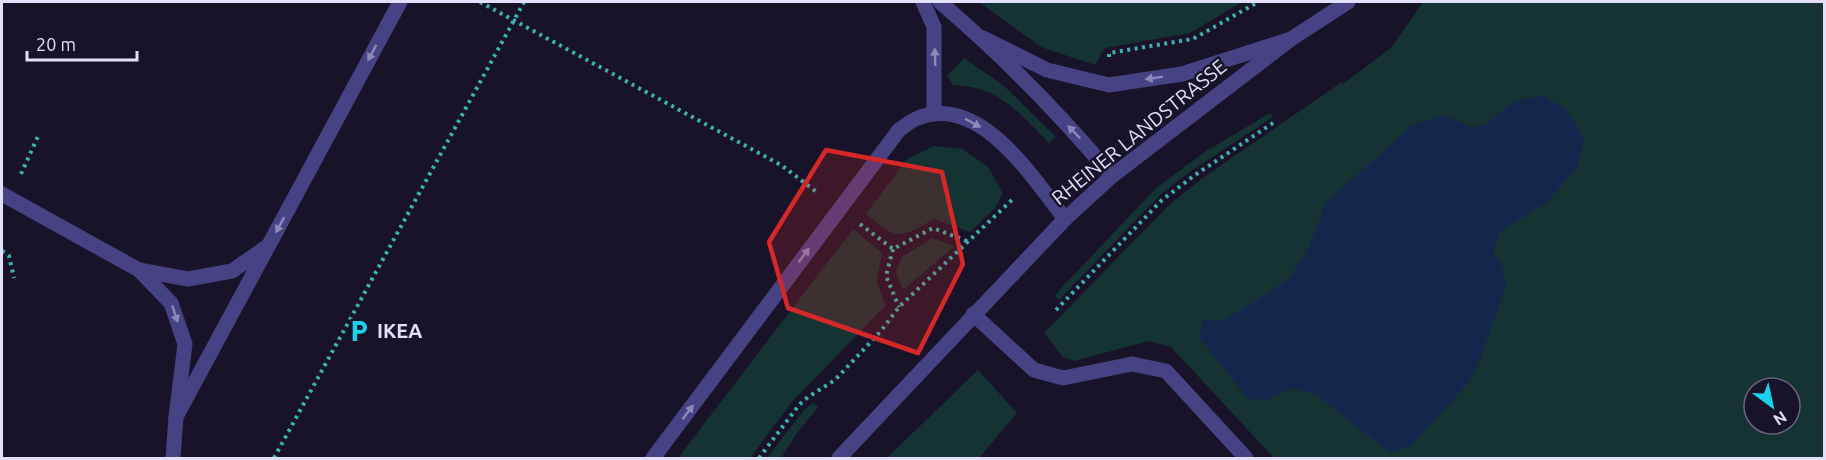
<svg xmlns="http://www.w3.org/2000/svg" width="1826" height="460" font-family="Ubuntu,sans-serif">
<rect width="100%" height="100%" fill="#181329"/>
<!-- green -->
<g fill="#163333" fill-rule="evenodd">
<path d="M979,2H1242L1190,33L1105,48L1095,65L1041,47Z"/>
<path d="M1423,2H1824V458H1274L1171,347L1149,341L1074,361L1062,356L1044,333L1168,206L1201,179L1342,82L1343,84L1391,48ZM1754,388H1790V424H1754Z"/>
<path d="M964,58L1004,86L1056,137L1049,143C1020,113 998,86 953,85L947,76Z"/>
<path d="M1270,113L1273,117L1191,171L1160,195L1059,300L1055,295L1155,189L1206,151Z"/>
<path d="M934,146L963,149L988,167L1003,193L994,209L970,232L934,219C897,240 899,240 866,214L907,159Z"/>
<path d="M853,229L882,253L877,281L885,306L792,402L750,458H678Z"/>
<path d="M932,238L955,246L903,290L896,272L902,257Z"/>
<path d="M978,370L1017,413L979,458H887Z"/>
<path d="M813,403L818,407L797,433L781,458H767L804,410Z"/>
</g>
<!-- water -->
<path fill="#13274d" d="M1544,96L1567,110L1584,139L1576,169L1547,202L1499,233L1493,253L1503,267L1506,286L1479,362L1467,384L1411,446L1390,453L1317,395L1292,388L1266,400L1248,399L1199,337L1204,320H1223L1253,303L1287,280L1307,252L1326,203L1411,126L1445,115L1471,128L1487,124L1513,101Z"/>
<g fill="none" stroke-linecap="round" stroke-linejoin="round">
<!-- path -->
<g stroke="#3bb4b1" stroke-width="4" stroke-dasharray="3 4.5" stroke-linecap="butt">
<path d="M480,2L781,165L818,193"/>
<path d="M1109,57V53L1193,39L1258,2"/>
<path d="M21,174L39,134"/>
<path d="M860,224L893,249L933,228L969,242"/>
<path d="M893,249L886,276L899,307"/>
<path d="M2,251L9,256L14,278"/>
<path d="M1056,310L1162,200L1195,175L1276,121"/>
<path d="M274,458L524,2"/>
<path d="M759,458L799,405L808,397L835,380L881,331L899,307L1015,197"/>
</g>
<!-- service -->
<g stroke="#474284" stroke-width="15">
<path d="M923,2L934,27V114"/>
<path d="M940,2C1002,55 1060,114 1112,176"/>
<path d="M983,38L1047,70L1109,85L1182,74L1288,40"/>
<path d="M2,194L139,270L171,303L185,344L176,417L173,458"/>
<path d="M139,270L188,279L232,271L265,248"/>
<path d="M973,314L1034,370L1063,378L1132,364L1166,371L1246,458"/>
<path d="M176,417L400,2"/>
<path d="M653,458L899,130C905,126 912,120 918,118C980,93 1033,178 1065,219"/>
</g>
<!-- tertiary -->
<path stroke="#474284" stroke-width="15" d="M839,458L1065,219L1112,176L1291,39L1348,2"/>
</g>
<!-- one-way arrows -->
<defs><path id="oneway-solid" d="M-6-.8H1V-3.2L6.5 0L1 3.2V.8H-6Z" transform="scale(1.5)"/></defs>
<g fill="#8d88ba">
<use href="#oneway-solid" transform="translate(372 53) rotate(118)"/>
<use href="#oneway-solid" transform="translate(935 57) rotate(-92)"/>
<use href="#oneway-solid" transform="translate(1154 78) rotate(172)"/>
<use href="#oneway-solid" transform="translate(973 123) rotate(28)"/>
<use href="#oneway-solid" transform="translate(1074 132) rotate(-134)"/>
<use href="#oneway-solid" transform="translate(280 225) rotate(118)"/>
<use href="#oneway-solid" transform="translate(804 255) rotate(-53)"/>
<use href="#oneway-solid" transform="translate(175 314) rotate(72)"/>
<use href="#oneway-solid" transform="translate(688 412) rotate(-53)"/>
</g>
<!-- marked area -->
<path fill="#d62828" fill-opacity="0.2" stroke="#d62828" stroke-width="4.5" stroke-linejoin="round" d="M826,150L942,172L963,264L918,353L788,308L769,242Z"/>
<!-- icons -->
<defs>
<g id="parking-bare" transform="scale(1.8)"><path d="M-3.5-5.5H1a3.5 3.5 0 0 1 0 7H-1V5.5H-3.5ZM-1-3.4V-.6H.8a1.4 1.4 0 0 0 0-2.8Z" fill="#19d0ed" stroke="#181329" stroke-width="2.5" paint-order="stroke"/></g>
</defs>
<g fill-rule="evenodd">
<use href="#parking-bare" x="359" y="331"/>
</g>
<g text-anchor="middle" stroke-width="5" stroke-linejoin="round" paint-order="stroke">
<!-- street labels -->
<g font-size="20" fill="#e2defc" stroke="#181329">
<text transform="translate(1139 132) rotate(-39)" y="7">RHEINER LANDSTRASSE</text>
</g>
<!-- poi labels -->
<g font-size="20" font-weight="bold" fill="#e2defc" stroke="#181329" text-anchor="start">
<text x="377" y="338">IKEA</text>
</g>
</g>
<!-- border -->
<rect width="1826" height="460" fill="none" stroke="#e2defc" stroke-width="6"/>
<!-- north arrow -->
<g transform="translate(1772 406) rotate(147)"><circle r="28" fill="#181329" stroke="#69647d" stroke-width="1.5"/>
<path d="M0-4.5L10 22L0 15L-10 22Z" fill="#19d0ed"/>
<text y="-9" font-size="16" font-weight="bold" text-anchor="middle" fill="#e2defc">N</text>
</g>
<!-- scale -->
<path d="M27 51v9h110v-9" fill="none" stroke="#e2defc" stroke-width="3"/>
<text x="36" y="51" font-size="18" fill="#e2defc" stroke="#181329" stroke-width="4.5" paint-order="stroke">20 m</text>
</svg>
